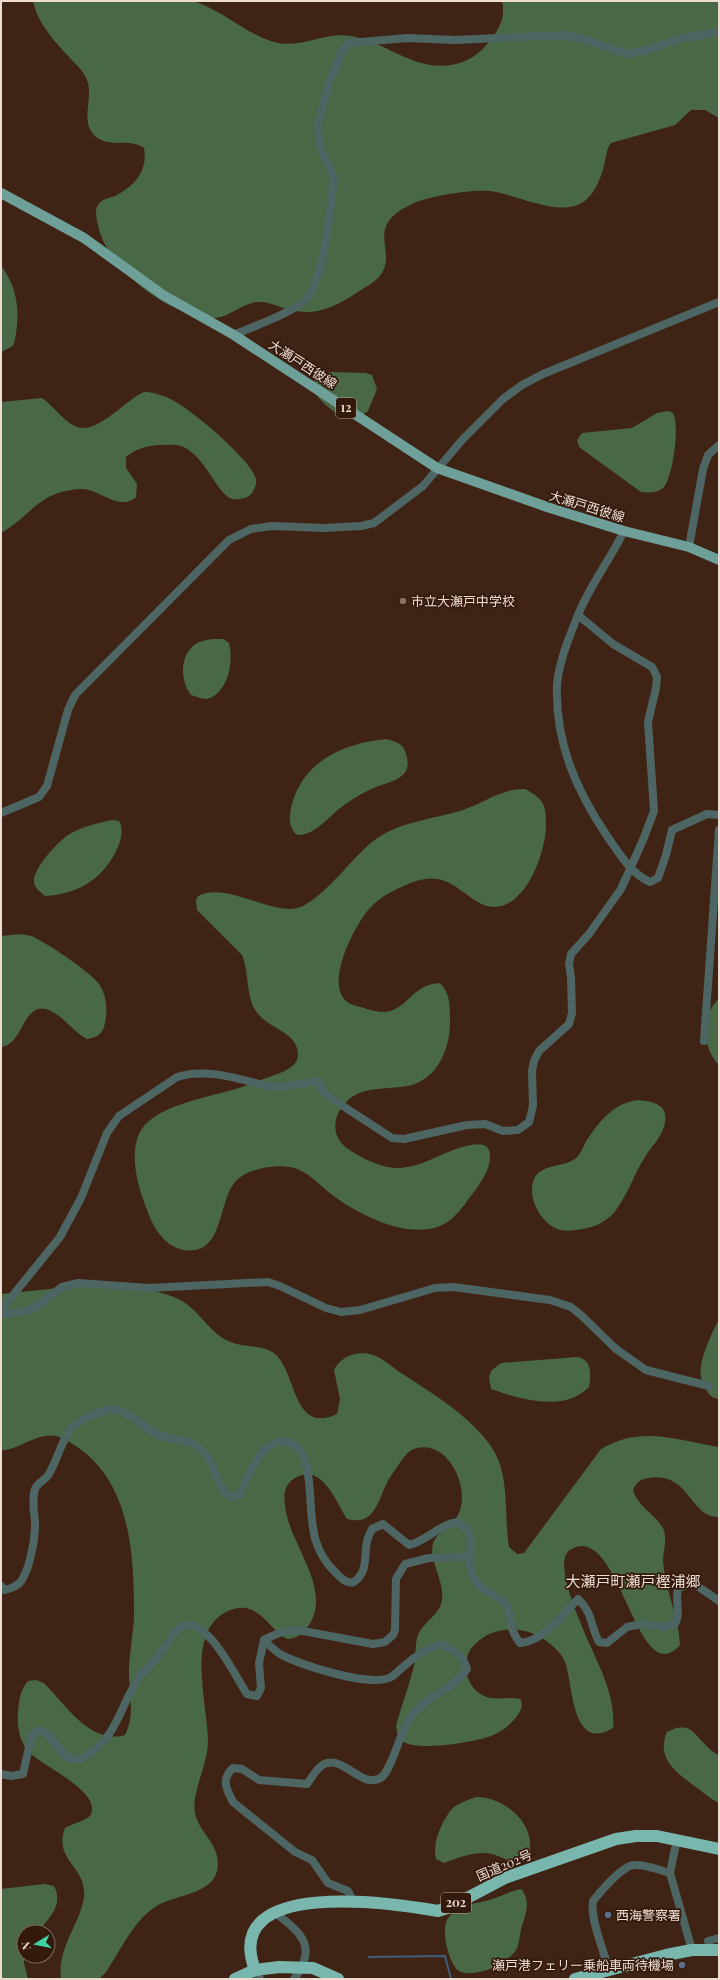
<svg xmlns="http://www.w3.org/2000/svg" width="720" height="1980" font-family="'Playfair Display','Noto Sans JP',serif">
<rect width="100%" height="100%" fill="#3f2416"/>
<!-- forest -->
<g fill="#496846">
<path d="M33,1H193C224,11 243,32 271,41C298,51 324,31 351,36C386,42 414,71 451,65C468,62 478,55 489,42C499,30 506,17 502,1H719V118L705,110H691L675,125L611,143C606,150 607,154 605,161C603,173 596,191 587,199C563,221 517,194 490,191C474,189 429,196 414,203C359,228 402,252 378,278C372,284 362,289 355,294C333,308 313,317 287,309C278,307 270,302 261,302C243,301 228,320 210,318C165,314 103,266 97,220C96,215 95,209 98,205C102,199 109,198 115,196C135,186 148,171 144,148C130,137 107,150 93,134C80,118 95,95 86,78C83,70 76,65 71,59C55,42 38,24 33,1Z"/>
<path d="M1,266C19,288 21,319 13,346L1,352Z"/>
<path d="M331,372L366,373L372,375L377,389L368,411C364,414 359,417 354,418C339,420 315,398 311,385C315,377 322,375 331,372Z"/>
<path d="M144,392C170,393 188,410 207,425C218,434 253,465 256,479C257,484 255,488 252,493C249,498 239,500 233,499C217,496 206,455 181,446C175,444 166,445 160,445C149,445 135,449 126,457V468L137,484L136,497C118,513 100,487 79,489C36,493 34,514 1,533V402L42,398C54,406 62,420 75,426C96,437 126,399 144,392Z"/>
<path d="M668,411L673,413C680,425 673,476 664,487C658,493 648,493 641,492L579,447L577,440L582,433L632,428L657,413Z"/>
<path d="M213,639H224L229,643C234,661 228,695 206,699C202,699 195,696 191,695C181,681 179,659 193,646C198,641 207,640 213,639Z"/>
<path d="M386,739C397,742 403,743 406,754C414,778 392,781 376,787C366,791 356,797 347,803C331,813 316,836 297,835C288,827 289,815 292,804C304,760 345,743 386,739Z"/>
<path d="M525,789C544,799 546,805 546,825C546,853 524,915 487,906C470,901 455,881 437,879C423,876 405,885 393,891C385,895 375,902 369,909C355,925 326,980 345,1000C350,1005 357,1006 364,1008C370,1010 378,1012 384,1012C407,1011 411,985 439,983C450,991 450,1006 450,1018C451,1046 439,1080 407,1086C391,1089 372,1087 357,1094C335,1105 326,1134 348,1149C363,1159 383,1169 401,1168C409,1167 418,1165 425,1162C437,1158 489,1129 490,1155C491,1173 475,1190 465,1204C459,1212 451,1221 442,1225C409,1241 357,1214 331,1194C318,1184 306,1169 289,1167C275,1164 246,1169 236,1181C217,1201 225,1256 184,1250C170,1248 158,1235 152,1222C141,1197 124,1151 144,1126C163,1104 209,1097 236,1089C248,1085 260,1080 272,1076C283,1072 299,1067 298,1053C296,1032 271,1029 259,1015C245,1000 250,974 242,955L197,910L196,901L197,897C225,879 277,920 303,906C329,892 349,861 372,842C399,821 431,820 463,810C486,802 500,789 525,789Z"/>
<path d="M112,820L119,821C129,837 108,869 94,879C80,890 63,895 45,896C41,892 34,888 34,882C33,868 57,843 68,835C81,827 97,823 112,820Z"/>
<path d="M22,934C25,935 28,935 31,936C43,940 92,973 99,984C106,994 108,1010 105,1023C103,1034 98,1037 87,1039C72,1031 62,1014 46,1009C23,1003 23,1045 1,1047V936Z"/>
<path d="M719,999V1065C702,1049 701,1014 719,999Z"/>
<path d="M638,1100C647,1101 663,1102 665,1114C666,1119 665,1125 663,1129C660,1139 650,1148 645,1157C634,1174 628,1194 616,1210C610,1218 600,1225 591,1227C582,1229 571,1232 561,1230C542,1226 526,1197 534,1179C541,1163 565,1168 576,1158C582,1153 584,1143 589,1137C601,1119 615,1103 638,1100Z"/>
<path d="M78,1286C109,1287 163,1285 188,1305C203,1317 211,1333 228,1341C243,1348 262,1344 275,1354C297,1372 292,1435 337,1414L340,1399L334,1370C341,1356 358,1350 373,1355C383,1358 392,1367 401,1373C432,1393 475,1419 494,1451C510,1479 504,1517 509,1547L517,1554L524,1553L601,1449C641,1425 677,1440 719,1447V1517C690,1519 690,1471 649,1478C640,1479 637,1482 633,1490C638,1507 655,1514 663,1528C668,1540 663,1550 663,1561C665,1590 679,1617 680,1645C636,1695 620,1518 570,1550C548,1564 595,1653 602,1672C609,1690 615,1709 613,1728C571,1754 573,1682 565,1662C562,1654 555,1648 549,1643C527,1626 495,1623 474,1645C459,1660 466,1688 484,1696C495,1701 509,1696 520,1699C523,1703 522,1708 519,1713C513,1723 502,1732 491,1736C474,1742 414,1753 401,1740C397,1736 397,1731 396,1726C402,1704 410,1683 415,1662C416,1653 415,1643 418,1635C424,1621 439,1616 442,1600C445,1579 425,1556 435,1539C439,1533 446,1529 451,1524C478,1501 451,1436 414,1449C406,1452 404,1458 399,1464C396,1469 392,1474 389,1479C378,1498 376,1527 347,1519C336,1502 322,1462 295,1478C285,1483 283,1495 285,1505C288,1543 333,1588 309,1625C304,1633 296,1639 287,1639C272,1631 264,1612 246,1608C239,1607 232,1609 226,1612C185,1633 208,1705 208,1742C208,1764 191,1794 195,1813C199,1834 223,1846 217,1871C212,1893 178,1895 160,1904C135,1917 121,1950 106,1972L99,1979H61C57,1947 80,1925 84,1897C87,1866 53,1861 65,1828C71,1824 89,1820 91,1814C101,1790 39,1765 27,1750C19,1739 17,1725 18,1712C19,1700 20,1690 28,1681L36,1680L44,1683C66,1705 90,1745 125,1735C136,1715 128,1689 129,1667C130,1649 134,1630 134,1612C134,1546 129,1471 62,1438C41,1428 19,1451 1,1450V1294Z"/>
<path d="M719,1320V1399C714,1399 709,1395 707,1391C704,1386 701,1381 701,1376C698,1363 712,1331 719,1320Z"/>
<path d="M577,1357C592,1359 591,1374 589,1387C564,1413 520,1399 491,1389L489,1378L491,1371L501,1363Z"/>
<path d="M676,1728C679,1728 684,1727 686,1728C696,1730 706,1750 719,1755V1803C710,1799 702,1791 693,1785C675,1771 656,1758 667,1732Z"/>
<path d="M476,1797C500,1797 528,1816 530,1842C530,1847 531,1853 528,1857C520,1870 502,1856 492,1854C476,1850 458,1858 444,1863L436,1859C432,1844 441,1823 451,1810C456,1804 468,1800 476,1797Z"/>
<path d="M44,1884L54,1886C64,1905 49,1918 38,1932H24V1963L28,1979H1V1889Z"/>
<path d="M521,1889C532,1901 525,1916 521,1929C520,1935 519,1945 516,1950C507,1964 476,1979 459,1971C449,1965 441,1930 447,1920C456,1904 477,1904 492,1899C502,1896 511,1891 521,1889Z"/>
</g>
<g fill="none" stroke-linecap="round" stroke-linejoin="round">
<!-- stream -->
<path stroke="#3d5e7d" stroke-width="2" d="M369,1957L445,1956L451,1979"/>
<!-- minor -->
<g stroke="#4e6663" stroke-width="8">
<path d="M234,335C254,326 287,315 303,302C325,283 330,208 334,179L331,170L321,150L317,127L329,83L342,51L349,43L407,38L455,40L561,35L583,39L628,54L643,51L682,38L719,32"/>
<path d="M689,547L703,469L708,455L719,445"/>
<path d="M578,615C569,638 559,661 557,685C555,742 576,790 607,836C619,853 630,873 650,882L658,878L666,855L672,830L707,814L719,815"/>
<path d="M1,813L39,797L47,786L68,710L75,695L229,540L251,529L272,526L324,528L361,526L374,523L423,486L463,439L503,399L522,385L543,374L719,302"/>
<path d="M704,1041L719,830"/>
<path d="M1,1310L60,1237L81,1198L107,1133L119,1116L177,1077C206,1067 242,1080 271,1087H282L318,1081L321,1088L326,1095L392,1138L404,1139L467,1125L485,1124L503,1131L518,1130L529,1122L533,1106L532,1071L534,1061L539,1051L569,1024L572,1013L571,977L569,964L571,954L589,934L621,889L643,840L654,811L648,722L656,688L657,677L652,667L613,644L578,615C590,585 610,560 624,531"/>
<path d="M1,1314L26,1311L39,1305L62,1287L78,1283L149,1288L268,1282L280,1286L326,1308L341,1312L360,1310L435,1288L453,1287L550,1300L571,1307L582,1316L616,1349L646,1370L709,1386"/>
<path d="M1,1586L4,1590C11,1589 20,1585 23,1578C30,1566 35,1539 35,1525C35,1513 31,1502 35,1489C37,1483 46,1480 49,1474C57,1460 61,1443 70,1430C76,1420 107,1407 119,1410C132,1414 142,1426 154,1433C167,1441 184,1437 197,1446C217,1460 214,1487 231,1497L240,1494C249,1476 262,1433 291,1443C299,1446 304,1456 306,1464C316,1504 302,1541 336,1573C341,1578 346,1584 354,1582C368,1572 364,1557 367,1541C368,1537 370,1533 372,1529L383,1524L409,1545C427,1541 439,1524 458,1522C461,1525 467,1528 469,1532C473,1540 467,1559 471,1571C478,1595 501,1594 507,1606C513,1621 508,1628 520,1643C544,1641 562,1615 578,1599C593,1613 590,1625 599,1642L607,1643L627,1627L642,1624L663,1627L675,1624C681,1615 675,1600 678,1588L693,1583L719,1601"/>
<path d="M264,1640C269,1645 274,1650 280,1654C300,1665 371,1688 391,1677C395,1675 399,1670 403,1667C414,1657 426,1648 441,1644C454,1650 463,1655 467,1669C453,1690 426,1696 411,1716C400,1731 393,1767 382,1777C361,1792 341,1749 320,1767C315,1771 311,1779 307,1784L259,1780L242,1769L233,1768C221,1779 226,1789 233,1802L295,1852L312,1860L328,1883L348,1891L353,1901"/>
<path d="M1,1774L11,1776L23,1774L31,1738L35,1731C57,1727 55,1763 80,1759C82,1758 86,1756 88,1754C118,1737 121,1701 141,1675C144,1671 148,1668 151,1664C157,1659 161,1652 166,1645C170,1640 174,1632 179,1628C205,1610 236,1678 247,1694L257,1696L261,1688L259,1663L264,1640C279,1632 286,1630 303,1631L373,1644L385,1642L393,1635L395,1630L396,1579L405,1564L429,1558L468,1557"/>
<path d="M677,1839L670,1873L692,1950"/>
<path d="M275,1913C302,1932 318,1948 294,1979"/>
<path d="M708,1941L719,1938"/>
<path d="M255,1970L260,1979"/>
<path d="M609,1970C604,1951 590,1920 593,1901C601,1891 622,1866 634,1865C646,1864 659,1870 670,1873"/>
</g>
<!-- major -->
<path stroke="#6ea099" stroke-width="10" d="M1,193L84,238L163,295L234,335L437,468L550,508L624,531L689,547L719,560"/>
<!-- highway -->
<g stroke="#79b7ae" stroke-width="12">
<path d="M255,1970L279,1967L313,1968L338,1979"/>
<path d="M235,1979L255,1970C220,1877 392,1903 438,1911L450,1907L505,1878L616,1839L636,1836H657L719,1849"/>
<path d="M575,1979L666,1955L692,1950H719"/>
</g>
</g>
<!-- markers -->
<circle fill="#8d6e63" stroke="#341a0d" stroke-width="1.5" cx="403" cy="601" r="4"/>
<g fill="#5c6f8a" stroke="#341a0d" stroke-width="1.5">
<circle cx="608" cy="1915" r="4"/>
<circle cx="682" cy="1965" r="4"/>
</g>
<g text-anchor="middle" stroke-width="3.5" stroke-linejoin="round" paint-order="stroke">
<!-- shield labels -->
<g fill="#341a0d" stroke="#b6a298" stroke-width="1">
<rect x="336" y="398" width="20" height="20" rx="3"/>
<rect x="441" y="1893" width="30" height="20" rx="3"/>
</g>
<g font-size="12" font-weight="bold" fill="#eedcd3">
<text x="346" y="412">12</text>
<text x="456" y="1907">202</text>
</g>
<!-- street labels -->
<g font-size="13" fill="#eedcd3" stroke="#341a0d">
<text transform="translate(303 364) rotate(33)" y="5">大瀬戸西彼線</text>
<text transform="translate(587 506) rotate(17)" y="5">大瀬戸西彼線</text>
<text transform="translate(504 1865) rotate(-23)" y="5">国道202号</text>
</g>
<!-- poi labels -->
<g font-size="13" fill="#eedcd3" stroke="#341a0d" text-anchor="start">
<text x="411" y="606">市立大瀬戸中学校</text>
<text x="616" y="1920">西海警察署</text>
<text x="674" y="1970" text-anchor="end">瀬戸港フェリー乗船車両待機場</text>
</g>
<!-- quarter labels -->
<g font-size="15" fill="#eedcd3" stroke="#341a0d">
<text x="633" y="1587">大瀬戸町瀬戸樫浦郷</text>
</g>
</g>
<!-- border -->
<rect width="720" height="1980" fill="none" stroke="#eedcd3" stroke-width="4"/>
<!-- north arrow -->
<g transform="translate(36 1944) rotate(260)"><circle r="19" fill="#341a0d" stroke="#7e685c"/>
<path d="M0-3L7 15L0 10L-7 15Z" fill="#3cd4a4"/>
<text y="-6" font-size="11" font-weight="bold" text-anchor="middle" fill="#eedcd3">N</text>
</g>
</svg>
